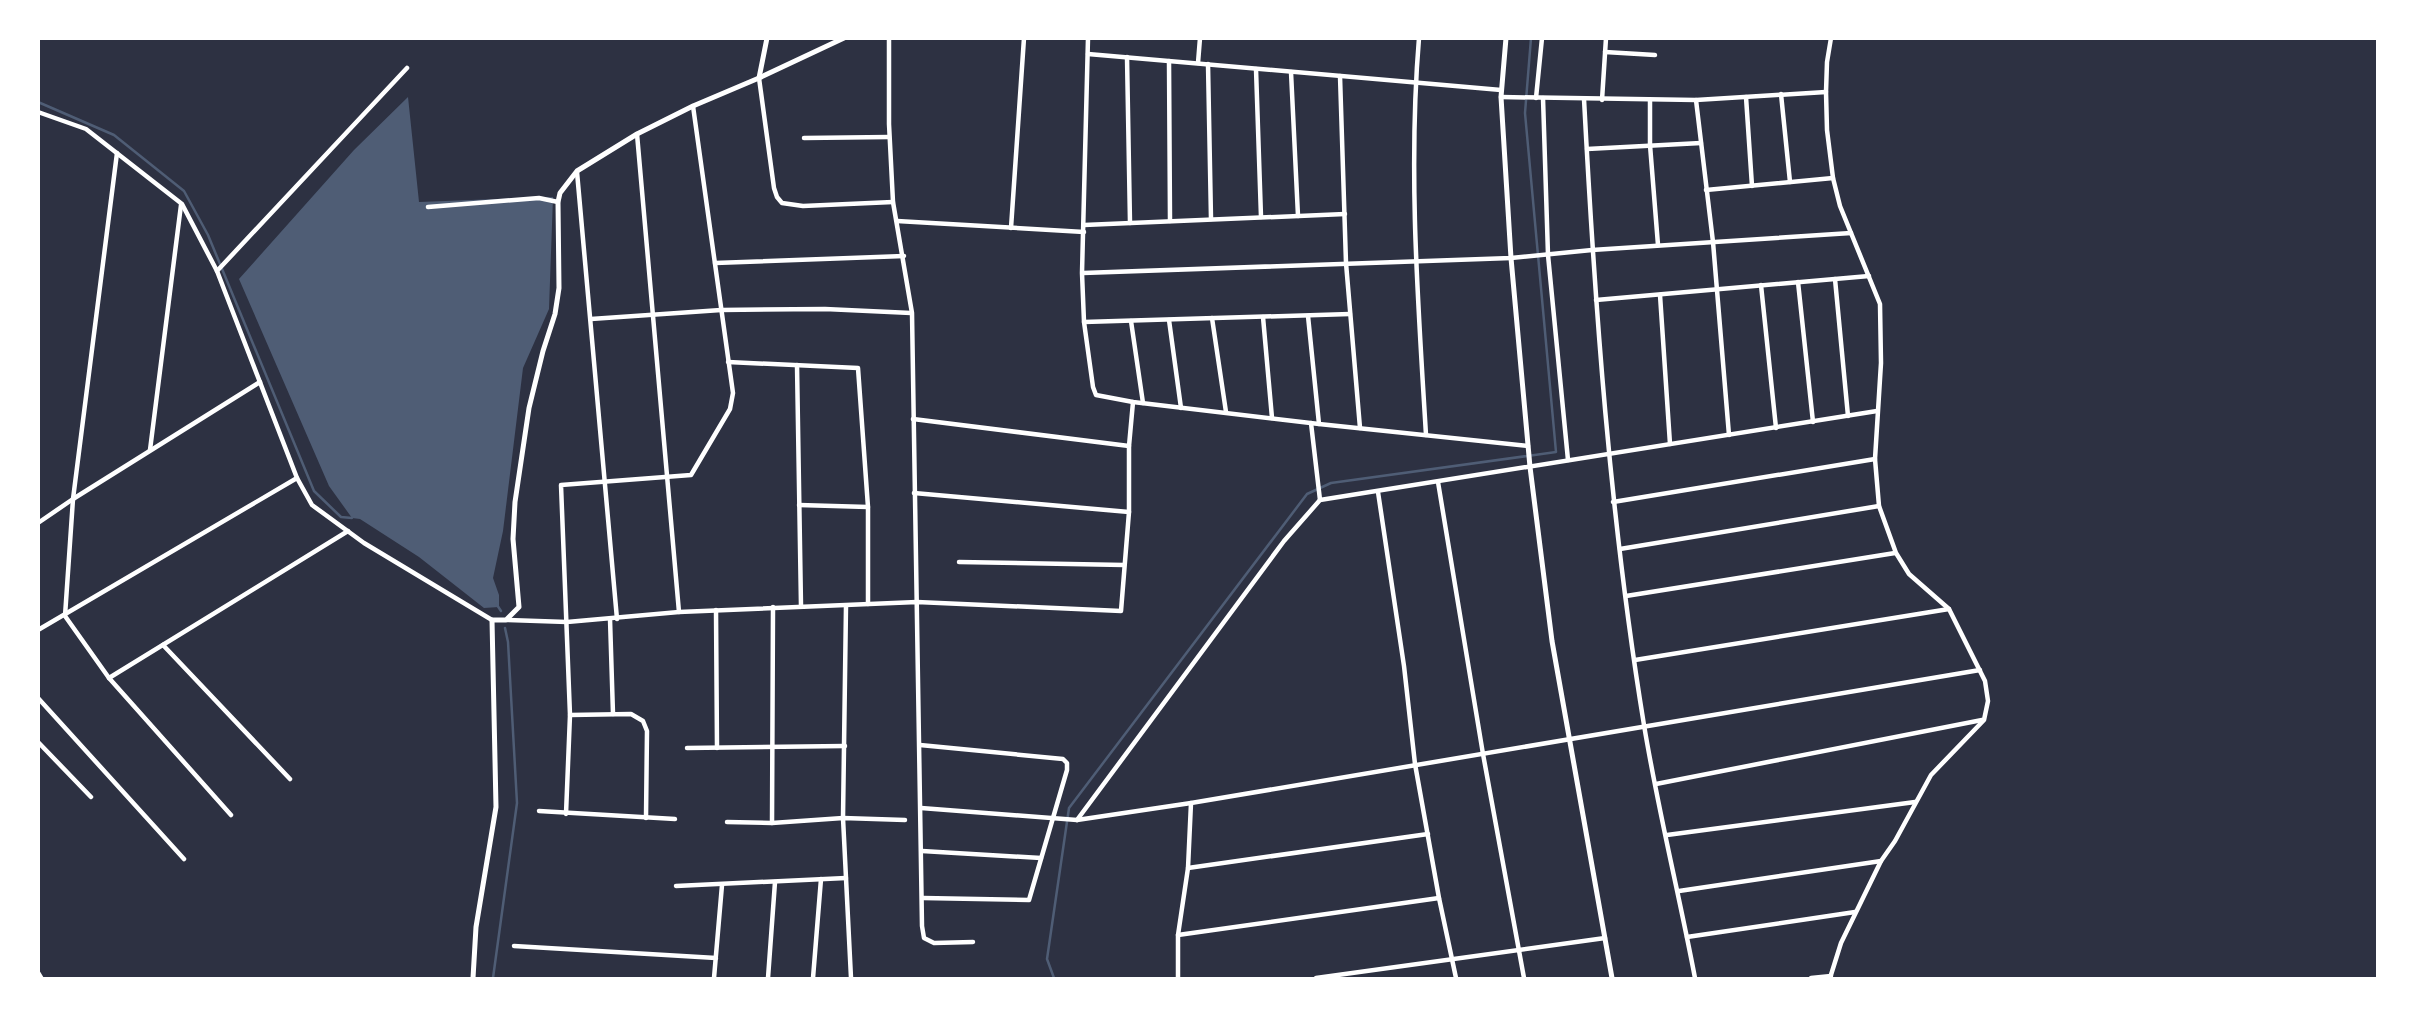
<svg xmlns="http://www.w3.org/2000/svg" width="2416" height="1017" font-family="'Open Sans',sans-serif">
<rect width="100%" height="100%" fill="#2d3142"/>
<!-- water -->
<path fill="#4f5d75" d="M408,97L419,202L553,197L549,309L523,368L503,531L493,578L499,595V607L484,608L419,557L360,519L352,518L329,486L239,279L354,150Z"/>
<g fill="none" stroke-linecap="round" stroke-linejoin="round">
<!-- stream -->
<g stroke="#4f5d75" stroke-width="2.5">
<path d="M38,102L114,135L184,191L208,235L314,491L341,517L352,518"/>
<path d="M497,605L501,611"/>
<path d="M493,978L517,803L508,642L505,628"/>
<path d="M1054,978L1047,959L1069,808L1307,494L1331,483L1556,452L1525,113L1531,38"/>
</g>
<!-- minor -->
<g stroke="#fff" stroke-width="4.5">
<path d="M889,38V124L893,202L912,313L922,926L924,938L934,943L973,942"/>
<path d="M1088,38L1082,273L1084,322L1093,387L1096,395L1133,402L1319,424L1528,446"/>
<path d="M1419,38C1408,170 1418,303 1426,435"/>
<path d="M1605,52L1655,55"/>
<path d="M1088,54L1501,90"/>
<path d="M1127,57L1130,223"/>
<path d="M1169,61L1170,221"/>
<path d="M1198,63L1200,38"/>
<path d="M1208,64L1211,219"/>
<path d="M1256,69L1261,217"/>
<path d="M1291,72L1298,216"/>
<path d="M1340,76L1346,263L1360,428"/>
<path d="M759,78L774,188L777,197L782,203L803,206L893,202"/>
<path d="M1781,94L1790,182"/>
<path d="M1501,97L1696,100L1826,92"/>
<path d="M1746,97L1752,186"/>
<path d="M1536,98L1542,38"/>
<path d="M1543,98L1548,255L1568,460"/>
<path d="M1584,99C1595,308 1610,518 1644,725C1658,810 1679,894 1695,978"/>
<path d="M1602,100L1606,38"/>
<path d="M1650,100V145L1658,245"/>
<path d="M1696,100L1713,242L1729,435"/>
<path d="M38,112L86,129L182,204L217,271L297,478L38,630"/>
<path d="M637,134L679,612"/>
<path d="M804,138L889,137"/>
<path d="M1587,149L1701,143"/>
<path d="M117,153L73,499L65,616L109,678L231,815"/>
<path d="M577,172L617,619"/>
<path d="M1706,190L1833,178"/>
<path d="M428,207L539,198L558,202"/>
<path d="M897,221L1084,232"/>
<path d="M1084,225L1345,214"/>
<path d="M1011,228L1024,38"/>
<path d="M715,263L904,256"/>
<path d="M217,271L407,68"/>
<path d="M1083,273L1511,258L1592,250L1851,233"/>
<path d="M1835,279L1848,416"/>
<path d="M1798,282L1813,422"/>
<path d="M1761,285L1776,428"/>
<path d="M1660,295L1670,444"/>
<path d="M1596,300L1869,276"/>
<path d="M1308,316L1319,424"/>
<path d="M1263,317L1272,418"/>
<path d="M1212,318L1226,412"/>
<path d="M591,319L721,310L825,309L911,313"/>
<path d="M1169,320L1181,408"/>
<path d="M1131,321L1143,403"/>
<path d="M1084,322L1350,314"/>
<path d="M728,362L858,368L868,507V604"/>
<path d="M797,365L801,606"/>
<path d="M913,419L1129,446"/>
<path d="M1311,423L1320,500"/>
<path d="M150,450L181,205"/>
<path d="M297,478L312,505L364,543L492,620"/>
<path d="M1438,482L1483,754L1524,978"/>
<path d="M1378,492L1404,666L1415,764L1439,898L1456,978"/>
<path d="M914,493L1129,512"/>
<path d="M1613,502L1875,459"/>
<path d="M799,505L868,507"/>
<path d="M38,523L73,499L260,382"/>
<path d="M1620,549L1879,506"/>
<path d="M959,562L1124,565"/>
<path d="M1626,596L1895,553"/>
<path d="M846,606L843,818L851,978"/>
<path d="M716,610L717,748"/>
<path d="M610,619L613,714"/>
<path d="M507,620L567,622L679,612L917,602L1121,611L1129,512V446L1133,402"/>
<path d="M163,645L290,779"/>
<path d="M1635,660L1949,609"/>
<path d="M109,678L348,531"/>
<path d="M38,698L184,859"/>
<path d="M570,715L631,714L643,721L647,731L646,818"/>
<path d="M38,742L91,797"/>
<path d="M920,745L1063,759L1067,763V770L1029,900L923,898"/>
<path d="M687,748L845,746"/>
<path d="M1656,784L1982,720"/>
<path d="M921,808L1077,820L1191,803"/>
<path d="M539,811L675,819"/>
<path d="M566,814L570,715L561,485L691,475L730,409L733,393L693,106"/>
<path d="M1077,820L1284,541L1320,500L1877,411"/>
<path d="M727,822L772,823L843,818L905,820"/>
<path d="M772,823L773,607"/>
<path d="M1667,835L1915,802"/>
<path d="M922,851L1041,858"/>
<path d="M1188,868L1428,834"/>
<path d="M676,886L846,878"/>
<path d="M1679,891L1881,861"/>
<path d="M1178,935L1439,898"/>
<path d="M1687,937L1855,912"/>
<path d="M514,946L716,958"/>
<path d="M714,978L722,885"/>
<path d="M768,978L775,882"/>
<path d="M813,978L821,879"/>
<path d="M1178,978V935L1188,868L1191,803L1980,670"/>
<path d="M1316,978L1605,938"/>
<path d="M1811,978L1831,976"/>
<path d="M1830,978L1841,943L1881,861L1895,841L1931,775L1984,720L1988,701L1985,681L1949,609L1909,574L1896,553L1879,506L1875,459L1881,363L1880,304L1840,206L1833,178L1827,130L1826,92L1827,62L1831,38"/>
</g>
<!-- tertiary -->
<g stroke="#fff" stroke-width="5">
<path d="M1506,38L1501,97L1511,258L1530,467L1552,641L1612,978"/>
<path d="M759,78L767,38"/>
<path d="M38,973L41,978"/>
<path d="M473,978L476,927L496,807L492,620H506L519,607L513,539L515,502L529,408L543,351L555,314L559,288L558,202L560,193L577,171L637,134L693,106L759,78L844,38"/>
</g>
</g>
<!-- border -->
<rect width="2416" height="1017" fill="none" stroke="#ffffff" stroke-width="80"/>
</svg>
